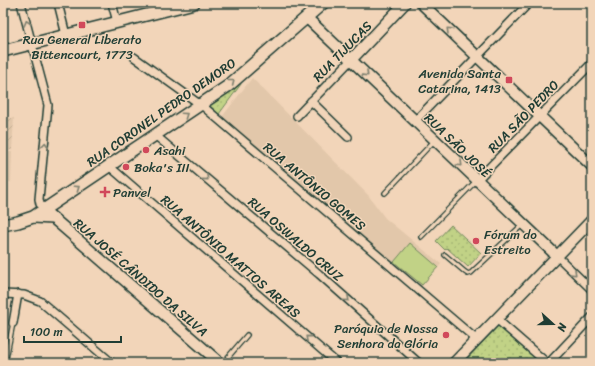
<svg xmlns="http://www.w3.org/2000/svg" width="595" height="366" font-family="Sriracha,sans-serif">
<defs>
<pattern id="industrial-furrows" width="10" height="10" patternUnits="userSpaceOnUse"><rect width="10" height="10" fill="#e2c7aa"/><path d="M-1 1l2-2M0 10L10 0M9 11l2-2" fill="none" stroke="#c1ac93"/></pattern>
<pattern id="green-dots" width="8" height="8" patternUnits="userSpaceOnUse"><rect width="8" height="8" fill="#c1d286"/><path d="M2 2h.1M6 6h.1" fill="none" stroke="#a5b574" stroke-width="1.8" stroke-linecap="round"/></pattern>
</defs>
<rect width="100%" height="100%" fill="#f2d5b9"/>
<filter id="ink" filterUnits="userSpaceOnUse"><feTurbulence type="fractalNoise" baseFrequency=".025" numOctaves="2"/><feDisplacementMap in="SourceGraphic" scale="8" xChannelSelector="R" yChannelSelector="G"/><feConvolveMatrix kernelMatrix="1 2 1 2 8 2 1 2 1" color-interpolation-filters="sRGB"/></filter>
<g filter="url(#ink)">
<!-- built -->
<g fill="#e2c7aa">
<path d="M252,78L368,195L385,218L441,264L421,287L222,117Z"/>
<path d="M3,152H12L11,182H3Z"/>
</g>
<!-- industrial -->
<path fill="url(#industrial-furrows)" d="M3,118H14L12,150L3,151Z"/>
<!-- green -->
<g fill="url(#green-dots)" stroke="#70885d">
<path d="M240,82L241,84L219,114L208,104Z"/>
<path d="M451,225L481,253L468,267L447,248L445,250L436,241Z"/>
<path d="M499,325L542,363H463Z"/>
</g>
<!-- pitch -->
<path fill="#c1d286" stroke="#70885d" d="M410,243L438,267L422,285L394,262Z"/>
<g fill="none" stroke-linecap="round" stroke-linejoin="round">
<!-- lane casing -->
<g stroke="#1f3d34" stroke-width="6">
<g id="lane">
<path d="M385,193L434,141"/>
<path d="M421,237L476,181"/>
<path d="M445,255L465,272L468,274L471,273L522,225"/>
<path d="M5,363L13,323"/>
<path d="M223,363L247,335"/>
</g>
</g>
<!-- street casing -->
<g stroke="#1f3d34" stroke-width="10">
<g id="street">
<path d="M21,3L48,105L39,199L40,204L45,210"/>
<path d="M58,3L66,35"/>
<path d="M112,3L117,22"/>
<path d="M134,57L205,108L477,340"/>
<path d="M311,101L348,137"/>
<path d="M297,116L351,60"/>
<path d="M415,121L529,3"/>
<path d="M155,135L319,274L419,363"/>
<path d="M109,166L337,363"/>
<path d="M477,180L592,63"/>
<path d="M557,256L592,290"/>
<path d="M3,294L24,295L40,301L112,363"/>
<path d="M500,322L547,363"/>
<path d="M13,323L18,294"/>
<path d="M549,363L592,317"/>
</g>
</g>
<!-- secondary casing -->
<g stroke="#1f3d34" stroke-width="13">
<g id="secondary">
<path d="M421,3L592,166"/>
<path d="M307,18L557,256"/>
<path d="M351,60L405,3"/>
<path d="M47,213L220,363"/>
<path d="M454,363L592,220"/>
</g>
</g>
<!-- primary casing -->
<g stroke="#1f3d34" stroke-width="14">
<g id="primary">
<path d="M3,51L194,3"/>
<path d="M34,217L52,218"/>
<path d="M3,225L18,222L33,217L228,86L323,3"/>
</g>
</g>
<!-- lane -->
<use href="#lane" stroke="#f2d5b9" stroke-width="3.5"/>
<!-- street -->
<use href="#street" stroke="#f2d5b9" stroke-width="7"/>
<!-- secondary -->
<use href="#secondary" stroke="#f2d5b9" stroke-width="10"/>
<!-- primary -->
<use href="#primary" stroke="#f2d5b9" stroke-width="11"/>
</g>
<!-- one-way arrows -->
<defs><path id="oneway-chevron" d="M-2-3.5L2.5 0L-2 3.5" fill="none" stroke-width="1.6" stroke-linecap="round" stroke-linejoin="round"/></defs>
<g stroke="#7e8170">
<use href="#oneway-chevron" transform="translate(27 23) rotate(-105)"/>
<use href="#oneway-chevron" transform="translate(449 30) rotate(-136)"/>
<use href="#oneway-chevron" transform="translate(366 74) rotate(44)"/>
<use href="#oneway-chevron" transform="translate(232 82) rotate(-38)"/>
<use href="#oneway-chevron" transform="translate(185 115) rotate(-34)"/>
<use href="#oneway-chevron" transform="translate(45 145) rotate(-84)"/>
<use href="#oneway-chevron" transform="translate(460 164) rotate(44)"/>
<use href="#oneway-chevron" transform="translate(206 178) rotate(40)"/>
<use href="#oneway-chevron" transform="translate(77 188) rotate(-34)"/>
<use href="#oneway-chevron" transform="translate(574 273) rotate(44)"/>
<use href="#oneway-chevron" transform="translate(347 299) rotate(42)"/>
<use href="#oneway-chevron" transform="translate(308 338) rotate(-139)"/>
</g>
</g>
<!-- markers -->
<g fill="#d1495b" stroke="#f2d5b9" stroke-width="1.5">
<rect x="78" y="21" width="8" height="8" rx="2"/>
<rect x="505" y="76" width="8" height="8" rx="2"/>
<circle cx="146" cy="150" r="4"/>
<circle cx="126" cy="167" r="4"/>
<path d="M103 186h4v4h4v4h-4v4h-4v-4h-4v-4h4z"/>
<circle cx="476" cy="241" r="4"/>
<circle cx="446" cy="335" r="4"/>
</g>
<g text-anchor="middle" stroke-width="3" stroke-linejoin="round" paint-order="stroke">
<!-- poi labels -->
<g font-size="13" fill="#1f3d34" stroke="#f2d5b9" text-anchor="start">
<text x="82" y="44" text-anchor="middle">Rua General Liberato<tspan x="82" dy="15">Bittencourt, 1773</tspan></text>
<text x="501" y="78" text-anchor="end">Avenida Santa<tspan x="501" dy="15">Catarina, 1413</tspan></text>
<text x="154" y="155">Asahi</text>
<text x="134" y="172">Boka's III</text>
<text x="113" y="197">Panvel</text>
<text x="484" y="239">Fórum do<tspan x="484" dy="15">Estreito</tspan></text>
<text x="438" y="333" text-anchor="end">Paróquia de Nossa<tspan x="438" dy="15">Senhora da Glória</tspan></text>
</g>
<!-- street labels -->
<g font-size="13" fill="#1f3d34" stroke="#f2d5b9">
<text transform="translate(342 51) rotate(-46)" y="5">RUA TIJUCAS</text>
<text transform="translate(161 112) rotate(-35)" y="5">RUA CORONEL PEDRO DEMORO</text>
<text transform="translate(523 116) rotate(-46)" y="5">RUA SÃO PEDRO</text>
<text transform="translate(458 145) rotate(44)" y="5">RUA SÃO JOSÉ</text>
<text transform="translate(315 186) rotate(40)" y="5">RUA ANTÔNIO GOMES</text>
<text transform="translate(296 239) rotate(41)" y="5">RUA OSWALDO CRUZ</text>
<text transform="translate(231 256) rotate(41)" y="5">RUA ANTÔNIO MATTOS AREAS</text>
<text transform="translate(141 277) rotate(41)" y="5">RUA JOSÉ CÂNDIDO DA SILVA</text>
</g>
</g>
<!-- margin -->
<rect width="595" height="366" fill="none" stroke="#f2d5b9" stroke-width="16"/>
<rect x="8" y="8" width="579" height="350" fill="none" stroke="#1f3d34" stroke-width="1.5" filter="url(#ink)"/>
<!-- north arrow -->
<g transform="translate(553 324) rotate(111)" stroke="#f2d5b9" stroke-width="3" paint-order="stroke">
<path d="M0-3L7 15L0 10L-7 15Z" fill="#1f3d34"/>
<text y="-6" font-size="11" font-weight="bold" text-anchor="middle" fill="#1f3d34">N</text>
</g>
<!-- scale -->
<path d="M24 336v6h97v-6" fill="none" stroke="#1f3d34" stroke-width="2"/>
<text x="30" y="336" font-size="12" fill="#1f3d34" stroke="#f2d5b9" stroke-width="3" paint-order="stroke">100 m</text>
</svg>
